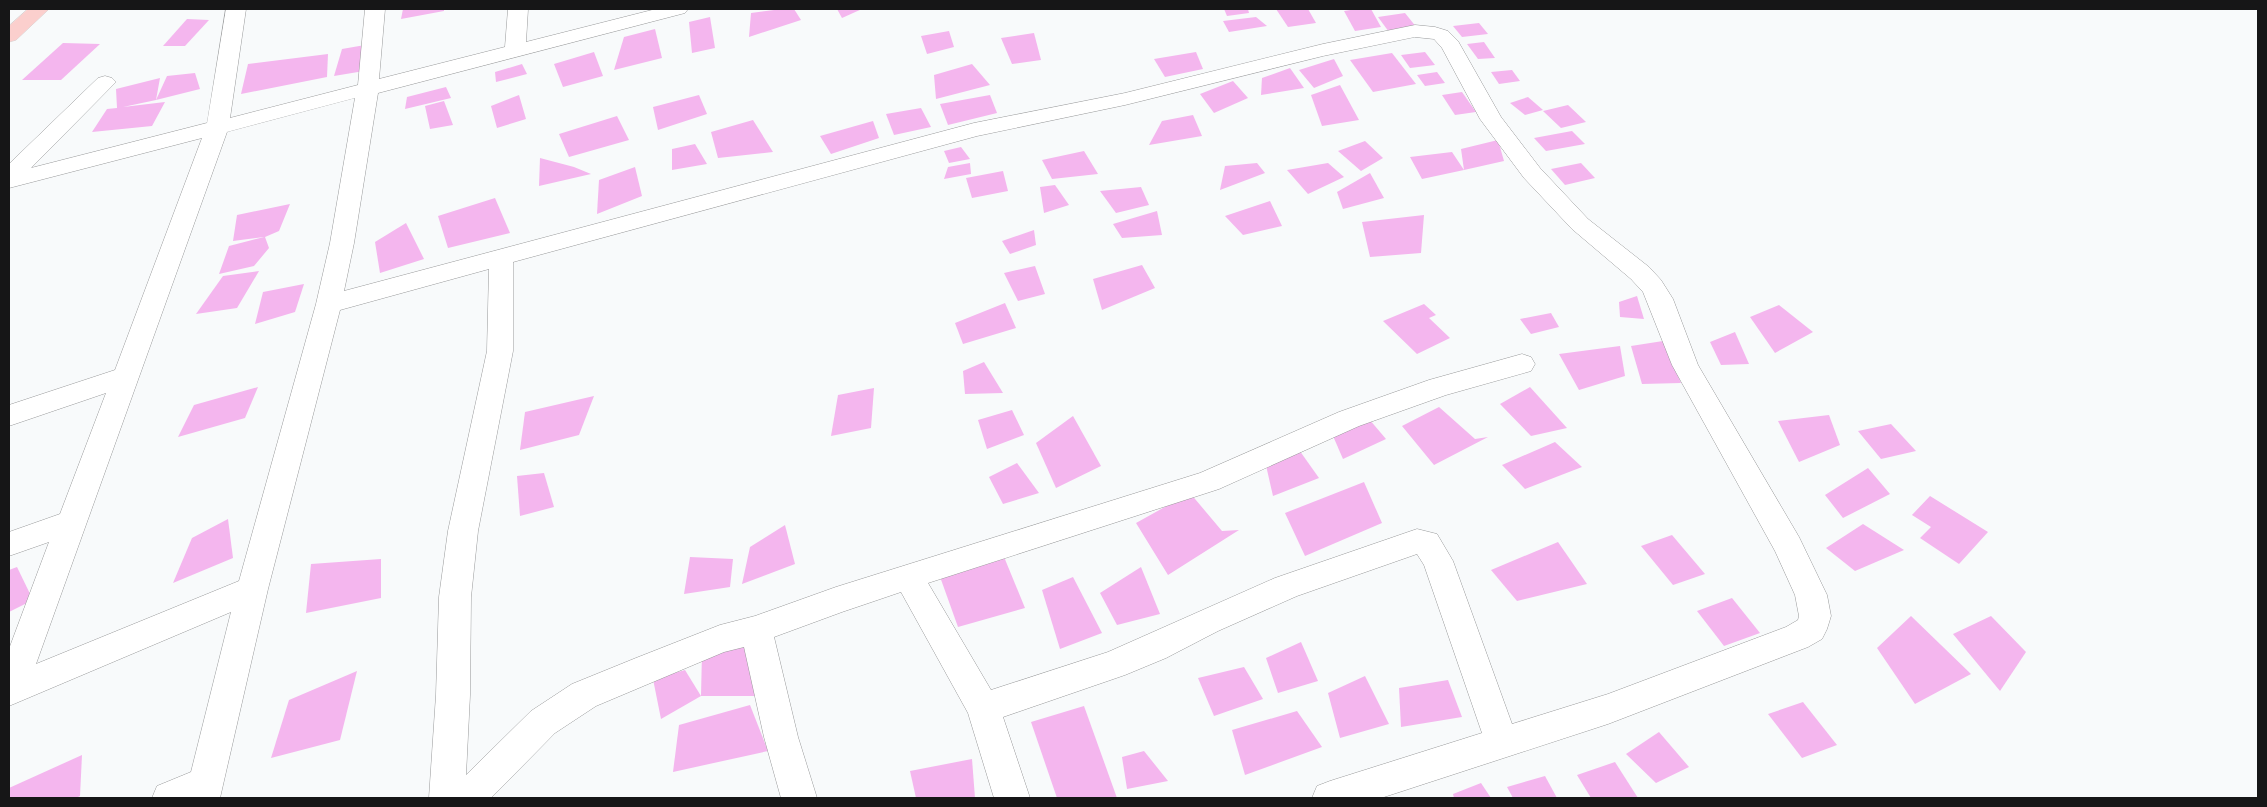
<svg xmlns="http://www.w3.org/2000/svg" width="2267" height="807" font-family="Roboto,sans-serif">
<rect width="100%" height="100%" fill="#f8fafb"/>
<!-- building -->
<g fill="#f4b6ee">
<path d="M403,9H444V11L401,19Z"/>
<path d="M782,9H794L801,20L749,37L751,13Z"/>
<path d="M837,9H862L842,18Z"/>
<path d="M1224,9H1248L1249,13L1227,16Z"/>
<path d="M1276,9H1308L1316,23L1288,27Z"/>
<path d="M1357,9H1371L1381,27L1355,31L1344,11Z"/>
<path d="M1405,13L1417,28L1389,32L1378,17Z"/>
<path d="M710,17L715,48L692,53L689,22Z"/>
<path d="M1256,17L1267,26L1229,32L1223,21Z"/>
<path d="M187,19L209,20L185,46H163Z"/>
<path d="M1479,23L1488,34L1462,37L1453,26Z"/>
<path d="M655,29L662,58L614,70L624,37Z"/>
<path d="M949,31L954,47L927,54L921,36Z"/>
<path d="M1034,33L1041,60L1012,64L1001,38Z"/>
<path d="M1484,42L1495,58L1478,59L1467,44Z"/>
<path d="M63,43L100,44L61,80H22Z"/>
<path d="M365,45L364,71L334,76L342,49Z"/>
<path d="M594,52L603,76L563,87L554,64Z"/>
<path d="M1196,52L1203,69L1165,77L1154,59Z"/>
<path d="M1425,52L1435,65L1410,68L1401,55Z"/>
<path d="M1392,53L1416,84L1373,92L1350,60Z"/>
<path d="M328,54L327,77L241,94L248,64Z"/>
<path d="M1334,59L1343,76L1314,88L1299,70Z"/>
<path d="M522,64L527,74L496,82L495,72Z"/>
<path d="M972,64L990,85L936,99L934,75Z"/>
<path d="M1290,68L1304,88L1261,95L1262,78Z"/>
<path d="M1512,70L1520,81L1499,84L1491,72Z"/>
<path d="M1437,72L1445,83L1425,86L1417,75Z"/>
<path d="M195,73L200,89L156,100L167,76Z"/>
<path d="M160,78L156,100L123,107L165,102L152,126L92,132L107,109L117,108L116,89Z"/>
<path d="M1233,81L1248,98L1214,113L1200,94Z"/>
<path d="M1340,85L1359,120L1322,126L1311,95Z"/>
<path d="M446,87L451,98L405,109L407,97Z"/>
<path d="M1462,92L1476,112L1455,115L1442,95Z"/>
<path d="M519,95L526,119L497,128L491,106Z"/>
<path d="M699,95L707,114L658,130L653,107Z"/>
<path d="M990,95L997,113L948,125L940,104Z"/>
<path d="M1528,97L1543,110L1525,115L1510,103Z"/>
<path d="M444,101L453,125L430,129L425,106Z"/>
<path d="M1568,105L1586,122L1561,128L1543,111Z"/>
<path d="M921,108L931,127L894,135L886,114Z"/>
<path d="M1193,115L1202,136L1149,145L1162,121Z"/>
<path d="M617,116L629,140L569,157L559,134Z"/>
<path d="M753,120L773,152L718,158L711,132Z"/>
<path d="M873,121L879,138L831,154L820,136Z"/>
<path d="M1572,131L1585,144L1546,151L1534,138Z"/>
<path d="M1498,140L1504,161L1464,170L1422,179L1410,157L1452,152L1464,170L1461,149Z"/>
<path d="M1365,141L1383,158L1361,171L1338,151Z"/>
<path d="M695,144L707,164L672,170V149Z"/>
<path d="M961,147L970,159L949,163L944,151Z"/>
<path d="M1084,151L1098,174L1052,179L1042,160Z"/>
<path d="M540,158L574,167L591,174L539,186Z"/>
<path d="M970,163L971,174L944,179L948,167Z"/>
<path d="M1257,163L1265,173L1220,190L1225,166Z"/>
<path d="M1328,163L1344,177L1308,194L1287,170Z"/>
<path d="M1581,163L1595,178L1565,185L1551,169Z"/>
<path d="M635,167L642,196L597,214L599,180Z"/>
<path d="M1003,171L1008,191L972,198L966,178Z"/>
<path d="M1370,173L1384,198L1343,209L1337,192Z"/>
<path d="M1055,185L1069,205L1044,213L1040,187Z"/>
<path d="M1141,187L1149,205L1116,213L1100,191Z"/>
<path d="M495,198L510,233L448,248L438,216Z"/>
<path d="M1270,201L1282,226L1243,235L1225,216Z"/>
<path d="M290,204L279,231L265,237L269,248L254,266L219,274L229,246L264,237L233,241L237,215Z"/>
<path d="M1157,211L1162,235L1122,238L1113,224Z"/>
<path d="M1424,215L1421,253L1370,257L1362,222Z"/>
<path d="M406,223L424,259L380,273L375,242Z"/>
<path d="M1034,230L1036,245L1010,254L1002,241Z"/>
<path d="M1142,265L1155,288L1102,310L1093,279Z"/>
<path d="M1035,266L1045,294L1018,301L1004,273Z"/>
<path d="M259,271L237,308L196,314L223,276Z"/>
<path d="M304,284L295,312L255,324L263,292Z"/>
<path d="M1637,296L1644,319L1620,317L1619,302Z"/>
<path d="M1005,303L1016,328L963,344L955,323Z"/>
<path d="M1424,304L1436,315L1429,318L1450,338L1417,354L1383,321Z"/>
<path d="M1779,305L1813,332L1775,353L1750,317Z"/>
<path d="M1551,313L1559,327L1531,334L1520,319Z"/>
<path d="M1735,332L1749,364L1721,365L1710,342Z"/>
<path d="M1663,341L1681,383L1642,384L1631,346Z"/>
<path d="M1620,346L1625,376L1579,390L1559,354Z"/>
<path d="M984,362L1003,393L965,394L963,371Z"/>
<path d="M258,387L245,418L178,437L194,405Z"/>
<path d="M1530,387L1567,428L1531,436L1500,404Z"/>
<path d="M874,388L871,428L831,436L838,395Z"/>
<path d="M594,396L579,435L520,450L525,412Z"/>
<path d="M1439,407L1475,439L1488,437L1434,465L1402,426Z"/>
<path d="M1012,410L1024,435L987,449L978,420Z"/>
<path d="M1829,415L1840,445L1799,462L1778,421Z"/>
<path d="M1073,416L1101,466L1056,488L1036,443Z"/>
<path d="M1369,419L1386,439L1343,459L1333,436Z"/>
<path d="M1891,424L1916,451L1881,459L1858,431Z"/>
<path d="M1555,442L1582,467L1525,489L1502,465Z"/>
<path d="M1297,447L1319,478L1273,496L1265,461Z"/>
<path d="M1017,463L1039,493L1003,504L989,477Z"/>
<path d="M1868,468L1890,494L1843,518L1825,495Z"/>
<path d="M544,473L554,507L520,516L517,476Z"/>
<path d="M1364,482L1382,523L1305,556L1285,513Z"/>
<path d="M1190,493L1222,531L1239,530L1168,575L1136,523Z"/>
<path d="M1930,496L1988,532L1959,564L1920,538L1931,527L1912,515Z"/>
<path d="M228,519L233,558L173,583L192,538Z"/>
<path d="M1863,524L1904,550L1855,571L1826,548Z"/>
<path d="M785,525L795,564L742,584L750,547Z"/>
<path d="M1672,535L1705,574L1673,585L1641,546Z"/>
<path d="M1558,542L1587,584L1517,601L1491,570Z"/>
<path d="M1002,552L1025,608L958,627L939,574Z"/>
<path d="M690,557L733,559L730,587L684,594Z"/>
<path d="M381,559V598L306,613L311,564Z"/>
<path d="M17,567L33,600L9,612V570Z"/>
<path d="M1141,567L1160,614L1117,625L1100,593Z"/>
<path d="M1073,577L1102,633L1060,649L1042,590Z"/>
<path d="M1732,598L1760,633L1724,646L1697,611Z"/>
<path d="M1911,616L1971,674L1915,704L1877,648Z"/>
<path d="M1991,616L2026,652L2000,691L1953,634Z"/>
<path d="M741,637L765,696H701L702,652Z"/>
<path d="M1301,642L1318,681L1278,693L1266,658Z"/>
<path d="M1244,667L1263,699L1214,716L1198,678Z"/>
<path d="M685,670L701,696L661,719L653,679Z"/>
<path d="M357,671L340,740L271,758L289,700Z"/>
<path d="M1365,676L1389,724L1340,738L1328,693Z"/>
<path d="M1448,680L1462,717L1401,727L1399,688Z"/>
<path d="M1803,702L1837,745L1802,758L1768,714Z"/>
<path d="M750,705L768,751L673,772L679,725Z"/>
<path d="M1084,706L1117,798H1057L1031,722Z"/>
<path d="M1297,711L1322,747L1245,775L1232,730Z"/>
<path d="M1659,732L1689,767L1656,783L1626,754Z"/>
<path d="M1144,751L1168,781L1127,789L1122,757Z"/>
<path d="M82,755L80,796L76,798H9V788Z"/>
<path d="M972,759L975,798H916L910,771Z"/>
<path d="M1615,762L1638,798H1591L1577,775Z"/>
<path d="M1545,776L1557,798H1513L1507,787Z"/>
<path d="M1481,783L1491,798H1454L1453,794Z"/>
</g>
<g fill="none" stroke-linecap="round" stroke-linejoin="round">
<!-- minor casing -->
<g stroke="#999a9b" stroke-width="1">
<path id="minor" d="M226,9H246L230,118L358,85L365,9H385L379,79L505,47L508,9H528L526,42L656,9H688L685,13L378,93L354,243L344,291L974,123L1125,93L1323,44L1415,25L1435,27L1448,31L1458,41L1501,117L1540,168L1588,219L1649,267L1661,280L1673,299L1698,365L1799,537L1827,595L1831,616L1827,629L1822,639L1808,647L1608,724L1381,798H1312L1317,786L1330,781L1482,733L1424,565L1417,554L1297,596L1218,631L1166,658L1125,675L1003,717L1030,798H994L968,713L901,592L842,612L774,637L798,737L817,798H781L764,737L744,647L724,652L596,706L555,733L491,798H429L436,695L439,597L448,531L487,351L489,269L340,310L268,589L220,798H152L157,786L191,772L231,612L9,706V649L49,542L9,556V532L60,514L106,393L9,426V405L115,370L202,138L9,188V164L98,78L105,76L112,78L116,82L112,86L31,168L207,123ZM1415,37L1434,39L1442,48L1480,119L1524,178L1572,229L1631,279L1643,292L1672,365L1775,551L1795,595L1799,616L1798,620L1786,627L1608,694L1512,724L1453,561L1437,534L1417,529L1275,578L1108,652L991,690L928,583L1219,489L1359,426L1446,395L1531,371L1535,364L1531,357L1522,354L1429,380L1339,412L1200,473L836,587L755,616L720,625L636,658L572,684L531,711L466,775L470,695L471,597L478,531L513,351V262L977,136L1125,105L1323,56ZM355,98L330,243L316,304L239,581L36,664L227,132Z"/>
</g>
<!-- major casing -->
<g stroke="#d5d5d5" stroke-width="1">
<path id="major" d="M28,9H49L16,40L9,42V26Z"/>
</g>
<!-- minor -->
<use href="#minor" fill="#fff" fill-rule="evenodd"/>
<!-- major -->
<use href="#major" fill="#fbcfcd" fill-rule="evenodd"/>
</g>
<!-- border -->
<rect width="2267" height="807" fill="none" stroke="#161617" stroke-width="20"/>
</svg>
